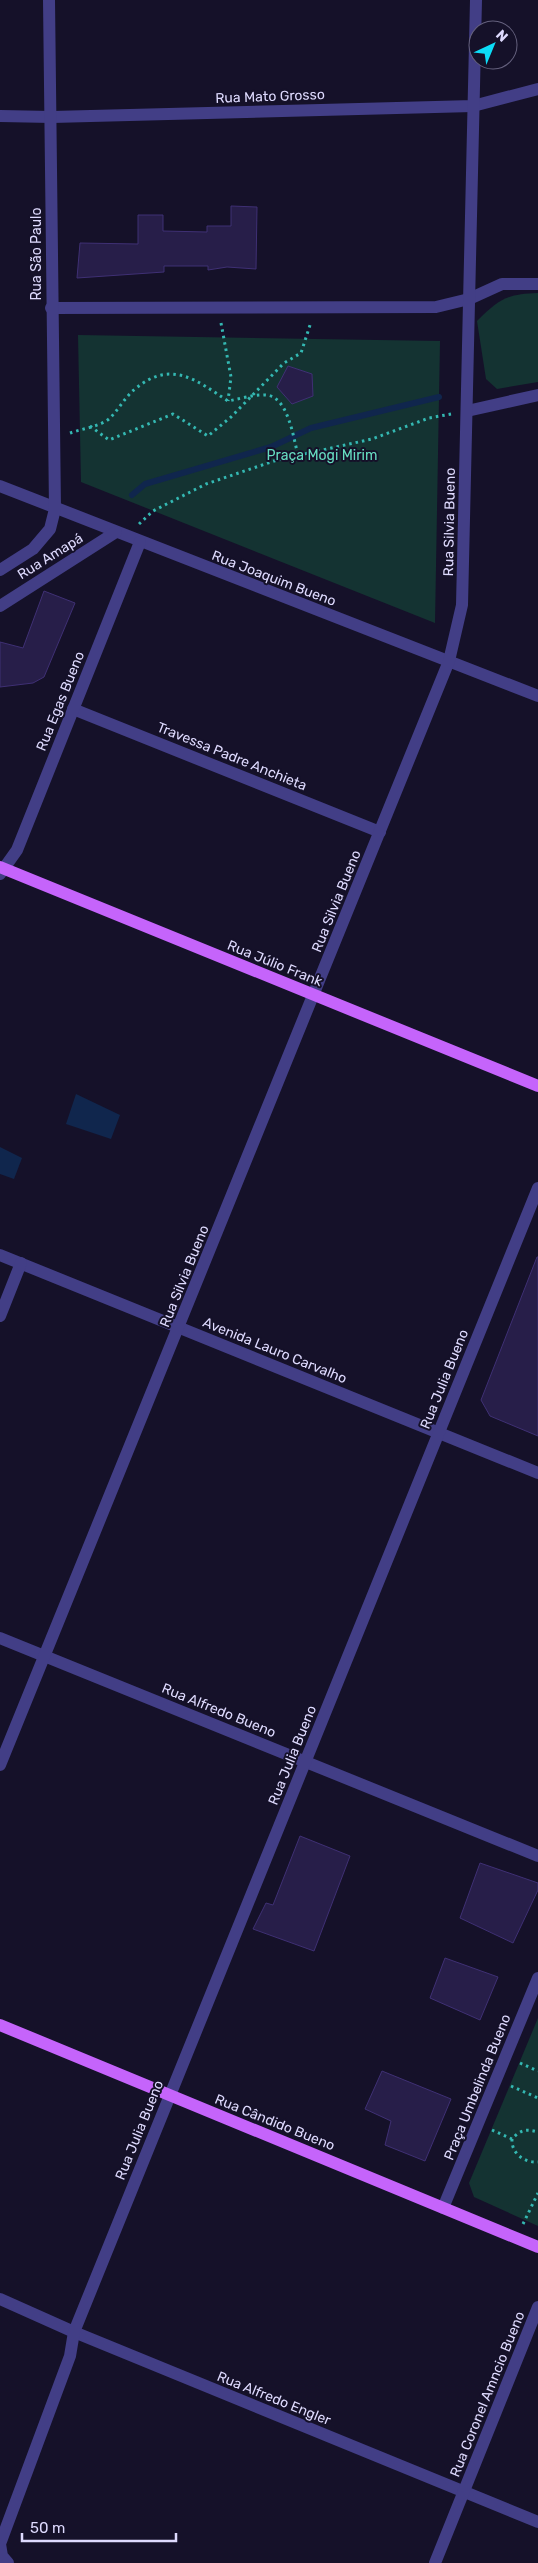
<svg xmlns="http://www.w3.org/2000/svg" width="538" height="2563" font-family="Rubik,sans-serif">
<rect width="100%" height="100%" fill="#151129"/>
<!-- green -->
<g fill="#143332">
<path d="M538,293V382L497,389L486,379L477,321C499,299 507,294 538,293Z"/>
<path d="M78,335L440,341L435,623L81,482Z"/>
<path d="M538,2018V2226L474,2197L469,2183Z"/>
</g>
<!-- water -->
<g fill="#10264d">
<path d="M76,1094L120,1115L111,1139L66,1124Z"/>
<path d="M0,1147L22,1158L14,1179L0,1174Z"/>
</g>
<g fill="none" stroke-linecap="round" stroke-linejoin="round">
<!-- stream -->
<path stroke="#10264d" stroke-width="6" d="M132,495L145,484L271,447L311,428L439,397"/>
</g>
<!-- building -->
<g fill="#271e49" stroke="#3f3074">
<path d="M231,206L257,207L256,269L227,267L208,270V266H164V272L77,278L80,243L138,244V215H163V231L207,232V226H231Z"/>
<path d="M288,366L312,374L313,396L292,404L277,387Z"/>
<path d="M44,591L75,603L44,677L33,683L0,687V642L23,648Z"/>
<path d="M537,1257H538V1436L490,1416L481,1400Z"/>
<path d="M300,1836L350,1856L314,1951L253,1929L266,1903L273,1905Z"/>
<path d="M480,1863L538,1883V1890L513,1943L460,1918Z"/>
<path d="M445,1958L498,1977L480,2020L430,1998Z"/>
<path d="M382,2071L451,2099L425,2161L385,2145L391,2121L365,2109Z"/>
</g>
<g fill="none" stroke-linecap="round" stroke-linejoin="round">
<!-- path -->
<g stroke="#34b8b2" stroke-width="3" stroke-dasharray="2.5 4" stroke-linecap="butt">
<path d="M221,323L231,377L228,401"/>
<path d="M90,426L109,440L173,414L208,436L231,417L284,363L301,353L311,322"/>
<path d="M70,433C81,429 102,426 110,418C119,409 125,397 135,389C171,359 196,380 228,401C239,399 251,395 263,395C288,393 293,437 298,455"/>
<path d="M139,524L153,511L206,484L277,460L372,439L429,418L451,414"/>
<path d="M520,2063L538,2071"/>
<path d="M511,2086L538,2098"/>
<path d="M492,2130L512,2139C521,2129 526,2129 538,2132"/>
<path d="M512,2139C511,2153 524,2163 538,2162"/>
<path d="M523,2224L538,2193"/>
</g>
<!-- minor -->
<g stroke="#423e86" stroke-width="12">
<path d="M0,116L52,117L473,106L538,89"/>
<path d="M51,308L436,307L469,299L502,284H538"/>
<path d="M467,411L538,395"/>
<path d="M0,486L538,696"/>
<path d="M0,570L33,549L50,529L55,509L49,0"/>
<path d="M0,606L116,532"/>
<path d="M73,709L380,832"/>
<path d="M0,874L17,850L140,542"/>
<path d="M0,1255L538,1473"/>
<path d="M0,1316L21,1263"/>
<path d="M0,1638L538,1856"/>
<path d="M0,1765L449,661L462,605L476,0"/>
<path d="M443,2208L538,1978"/>
<path d="M0,2299L74,2332L538,2522"/>
<path d="M8,2563L2,2556L0,2544L70,2356L74,2332L538,1188"/>
<path d="M435,2563L538,2307"/>
</g>
<!-- major -->
<g stroke="#c564fb" stroke-width="12">
<path d="M0,867L538,1086"/>
<path d="M0,2025L538,2247"/>
</g>
</g>
<g text-anchor="middle" stroke-width="4" stroke-linejoin="round" paint-order="stroke">
<!-- street labels -->
<g font-size="14" fill="#dedafe" stroke="#151129">
<text transform="translate(270 96) rotate(-2)" y="5">Rua Mato Grosso</text>
<text transform="translate(36 254) rotate(-90)" y="5">Rua São Paulo</text>
<text transform="translate(449 522) rotate(-89)" y="5">Rua Silvia Bueno</text>
<text transform="translate(50 556) rotate(-32)" y="5">Rua Amapá</text>
<text transform="translate(274 578) rotate(21)" y="5">Rua Joaquim Bueno</text>
<text transform="translate(60 701) rotate(-68)" y="5">Rua Egas Bueno</text>
<text transform="translate(232 756) rotate(22)" y="5">Travessa Padre Anchieta</text>
<text transform="translate(336 901) rotate(-68)" y="5">Rua Silvia Bueno</text>
<text transform="translate(275 963) rotate(22)" y="5">Rua Júlio Frank</text>
<text transform="translate(184 1276) rotate(-68)" y="5">Rua Silvia Bueno</text>
<text transform="translate(275 1350) rotate(22)" y="5">Avenida Lauro Carvalho</text>
<text transform="translate(444 1379) rotate(-68)" y="5">Rua Julia Bueno</text>
<text transform="translate(219 1710) rotate(22)" y="5">Rua Alfredo Bueno</text>
<text transform="translate(292 1755) rotate(-68)" y="5">Rua Julia Bueno</text>
<text transform="translate(477 2087) rotate(-68)" y="5">Praça Umbelinda Bueno</text>
<text transform="translate(275 2122) rotate(22)" y="5">Rua Cândido Bueno</text>
<text transform="translate(139 2130) rotate(-68)" y="5">Rua Julia Bueno</text>
<text transform="translate(487 2394) rotate(-68)" y="5">Rua Coronel Amncio Bueno</text>
<text transform="translate(274 2398) rotate(22)" y="5">Rua Alfredo Engler</text>
</g>
<!-- park labels -->
<g font-size="14" fill="#66ddc1" stroke="#151129">
<text x="322" y="460">Praça Mogi Mirim</text>
</g>
</g>
<!-- north arrow -->
<g transform="translate(493 45) rotate(44)"><circle r="24" fill="#151129" stroke="#65617e"/>
<path d="M0-4L9 19L0 12L-9 19Z" fill="#0cddf8"/>
<text y="-8" font-size="14" font-weight="bold" text-anchor="middle" fill="#dedafe">N</text>
</g>
<!-- scale -->
<path d="M22 2533v8h154v-8" fill="none" stroke="#dedafe" stroke-width="2.5"/>
<text x="30" y="2533" font-size="15" fill="#dedafe" stroke="#151129" stroke-width="4" paint-order="stroke">50 m</text>
</svg>
